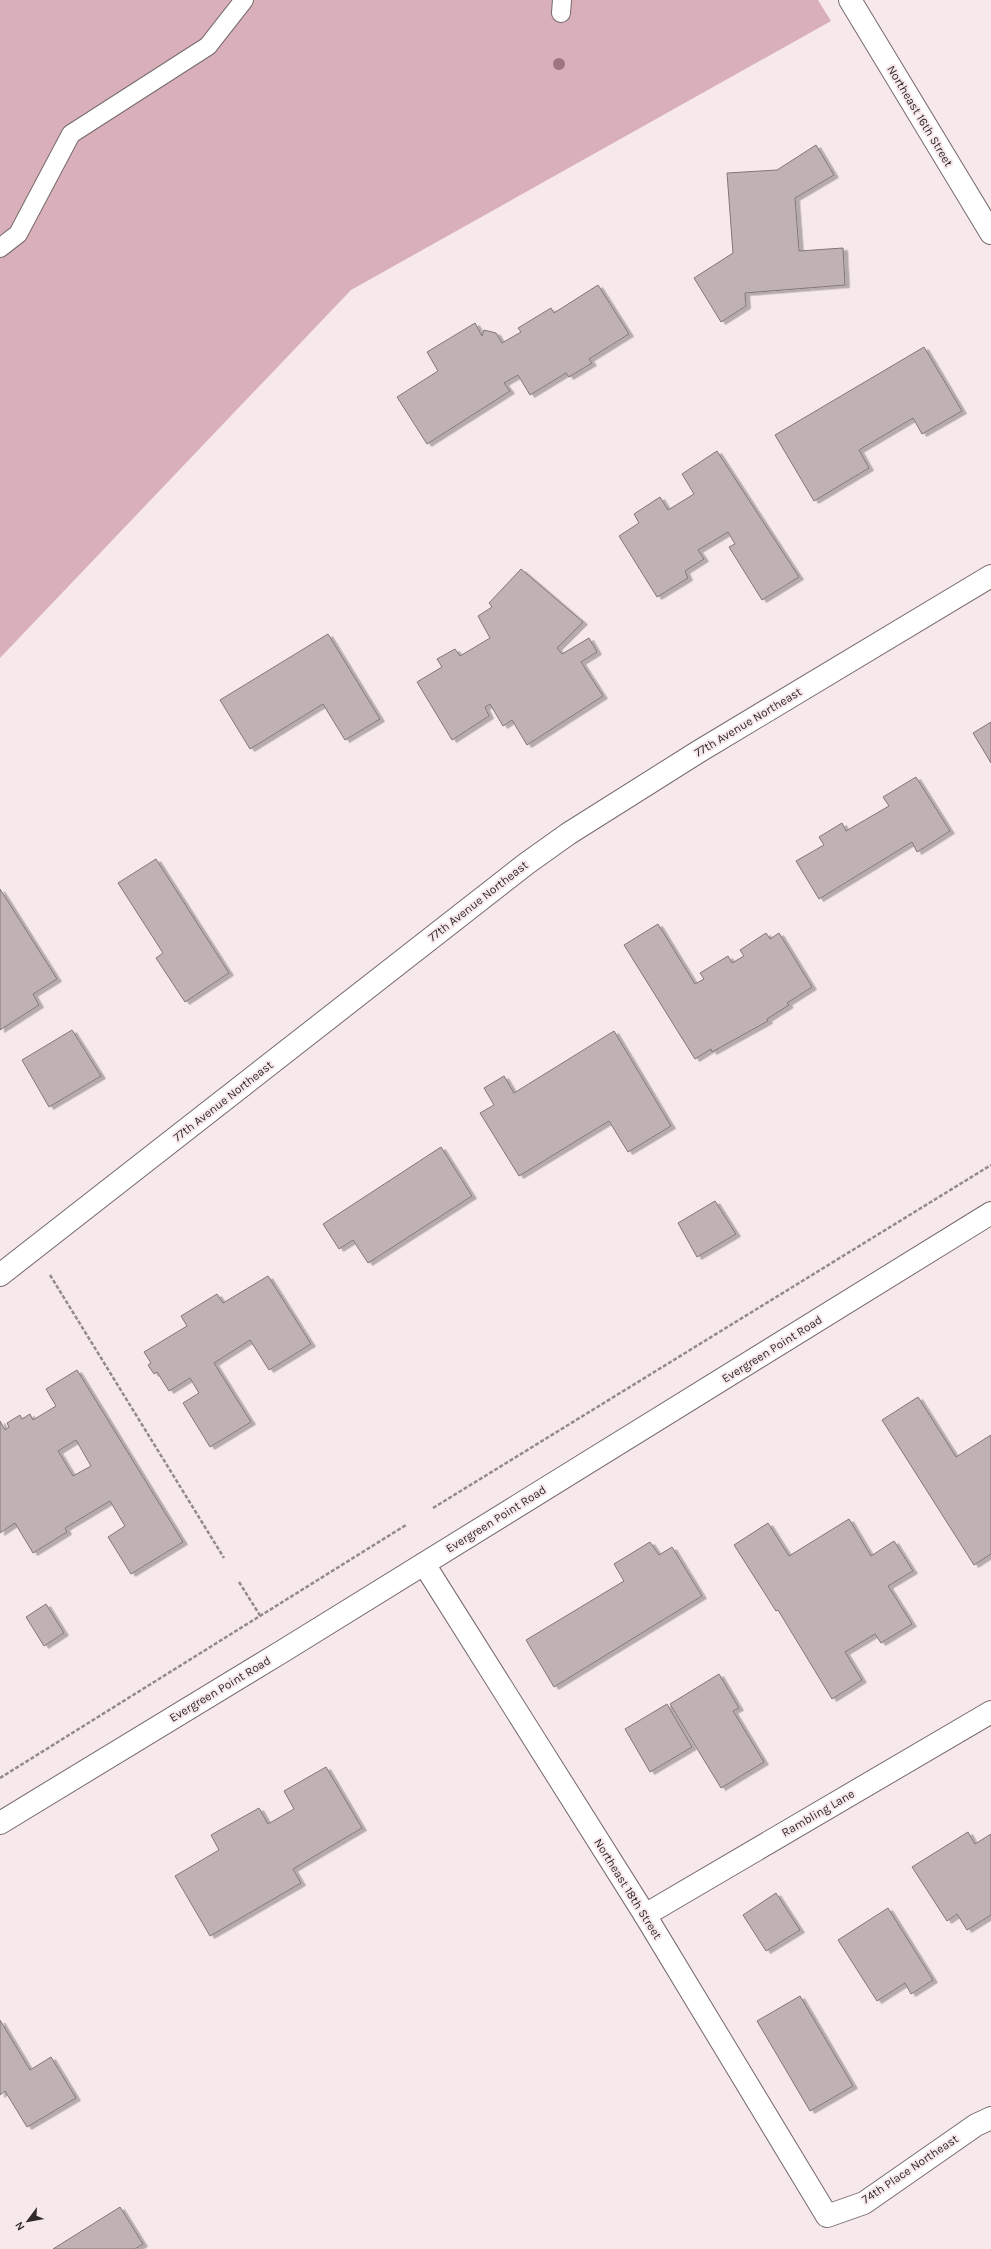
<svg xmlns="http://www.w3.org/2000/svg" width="991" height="2249" font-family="Karla,sans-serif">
<defs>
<filter id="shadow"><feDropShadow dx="4.5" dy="2.5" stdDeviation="0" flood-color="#0004"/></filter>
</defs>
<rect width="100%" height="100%" fill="#f7e8eb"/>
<!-- green -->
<path fill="#d9b0b9" d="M0,0H818L831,21L351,290L0,658Z"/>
<!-- building -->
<g fill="#c0b1b4" stroke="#837678" fill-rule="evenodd" filter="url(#shadow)">
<path d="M816,145L834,175L795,198L799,251L843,248L845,285L745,293L746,306L721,322L694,278L733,253L727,173L777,170Z"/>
<path d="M598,285L629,334L589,359L592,363L569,377L566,373L530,395L518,375L504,383L510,391L427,444L397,397L438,371L427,352L475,323L482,336L484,330L496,333L502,343L521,332L518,328L551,308L554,313Z"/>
<path d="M924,347L962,411L922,434L913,418L859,450L869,468L814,501L775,435Z"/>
<path d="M717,451L799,577L762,600L729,547L735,544L728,532L698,550L704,559L685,571L688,578L657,597L619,536L639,523L634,514L660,497L668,510L694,494L682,474Z"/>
<path d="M521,569L583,622L557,648L562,654L589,638L597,652L581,662L603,696L527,745L512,720L503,726L490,704L485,707L489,716L452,740L417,682L442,667L437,659L455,649L460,656L490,638L478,616L492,607L489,603Z"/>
<path d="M328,634L380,719L345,740L323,704L250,749L220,700Z"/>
<path d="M991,722V763L973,733Z"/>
<path d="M916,777L950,831L917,852L912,842L819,899L796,861L824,845L819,837L842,823L846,831L889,806L883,797Z"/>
<path d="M156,859L229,973L185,1002L156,958L163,953L118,883Z"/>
<path d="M0,889L57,979L33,994L39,1005L0,1030Z"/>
<path d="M658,924L695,984L704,979L700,973L728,956L732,963L744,956L740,950L766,933L770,939L779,933L812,987L787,1003L789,1005L767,1019L768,1021L712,1052L711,1049L695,1059L624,945Z"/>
<path d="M72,1030L101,1076L49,1107L22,1060Z"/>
<path d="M614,1031L671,1126L628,1152L609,1121L519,1176L480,1113L494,1105L484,1088L504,1076L514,1093Z"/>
<path d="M441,1147L472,1196L368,1263L353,1240L339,1249L323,1224Z"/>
<path d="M715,1201L736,1234L697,1257L678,1223Z"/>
<path d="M268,1276L311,1344L269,1370L250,1340L214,1363L251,1422L210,1447L183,1403L199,1393L190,1378L169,1391L157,1372L154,1374L148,1365L151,1363L144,1352L187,1326L181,1316L217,1294L223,1303Z"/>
<path d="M77,1370L183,1542L131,1574L108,1537L125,1526L110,1501L65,1528L67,1532L33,1553L15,1523L0,1533V1421L5,1430L9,1427L7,1423L20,1415L22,1419L30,1414L33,1420L56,1406L46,1389ZM76,1440L91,1466L73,1476L58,1451Z"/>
<path d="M918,1397L956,1457L991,1435V1554L974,1565L882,1420Z"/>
<path d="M849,1519L871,1556L894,1541L913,1571L888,1586L912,1624L881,1643L875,1634L845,1652L862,1680L832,1699L778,1610L776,1611L734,1545L768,1523L789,1556Z"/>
<path d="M650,1542L659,1555L672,1547L702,1596L554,1687L526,1640L624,1581L614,1564Z"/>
<path d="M46,1604L64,1633L44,1646L26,1617Z"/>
<path d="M719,1674L739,1708L733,1711L764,1762L721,1788L670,1704Z"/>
<path d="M667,1704L692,1747L650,1772L625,1729Z"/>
<path d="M326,1767L362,1828L293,1869L301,1883L210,1936L175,1876L219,1850L211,1835L259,1808L268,1824L294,1809L284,1791Z"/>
<path d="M968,1832L975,1844L991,1834V1915L967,1930L957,1914L947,1921L912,1867Z"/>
<path d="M776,1893L800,1930L766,1951L743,1915Z"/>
<path d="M888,1908L933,1980L911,1994L905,1983L877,2001L838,1940Z"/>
<path d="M800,1996L853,2086L810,2111L757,2021Z"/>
<path d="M0,2020L30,2070L51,2057L76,2098L27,2127L5,2091L0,2095Z"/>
<path d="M120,2207L143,2244L135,2249H53Z"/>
</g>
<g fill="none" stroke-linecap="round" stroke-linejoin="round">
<!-- service casing -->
<g stroke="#776a6c" stroke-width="20">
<g id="service">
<path d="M561,13L562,0"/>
<path d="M0,248L18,234L71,134L208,46L244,0"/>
</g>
</g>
<!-- minor casing -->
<g stroke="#776a6c" stroke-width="24">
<g id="minor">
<path d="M850,0L991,233"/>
<path d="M0,1275L526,864L568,834L698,752L991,576"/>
<path d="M424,1564L645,1915L827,2216L864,2203L976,2125L991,2118"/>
<path d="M645,1915L991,1712"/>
</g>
</g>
<!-- tertiary casing -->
<g stroke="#776a6c" stroke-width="24">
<path id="tertiary" d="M0,1823L283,1651L991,1213"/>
</g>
<!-- path -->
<g stroke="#948a8c" stroke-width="2.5" stroke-dasharray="4 2" stroke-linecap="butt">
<path d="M50,1275L224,1558"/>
<path d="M433,1508L991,1165"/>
<path d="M239,1582L261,1617"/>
<path d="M0,1778L406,1525"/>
</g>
<!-- service -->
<use href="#service" stroke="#fff" stroke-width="18"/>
<!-- minor -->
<use href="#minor" stroke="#fff" stroke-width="22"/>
<!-- tertiary -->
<use href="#tertiary" stroke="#fff" stroke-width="22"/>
</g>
<!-- trees -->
<circle fill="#9e7683" cx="559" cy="64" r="6"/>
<g text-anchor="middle" stroke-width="4" stroke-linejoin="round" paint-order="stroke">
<!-- street labels -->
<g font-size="12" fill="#2f292a" stroke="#f7e8eb">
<text transform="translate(920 116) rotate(59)" y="4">Northeast 16th Street</text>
<text transform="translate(748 722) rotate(-31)" y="4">77th Avenue Northeast</text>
<text transform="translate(478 901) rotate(-38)" y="4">77th Avenue Northeast</text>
<text transform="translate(223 1101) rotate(-38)" y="4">77th Avenue Northeast</text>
<text transform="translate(772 1349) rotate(-32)" y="4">Evergreen Point Road</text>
<text transform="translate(496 1519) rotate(-32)" y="4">Evergreen Point Road</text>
<text transform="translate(220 1689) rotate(-31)" y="4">Evergreen Point Road</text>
<text transform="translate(818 1813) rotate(-30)" y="4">Rambling Lane</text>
<text transform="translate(628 1889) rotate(58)" y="4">Northeast 18th Street</text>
<text transform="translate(910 2169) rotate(-34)" y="4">74th Place Northeast</text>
</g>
</g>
<!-- north arrow -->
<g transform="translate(28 2221) rotate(238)" stroke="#f7e8eb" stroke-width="3" paint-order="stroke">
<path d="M0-3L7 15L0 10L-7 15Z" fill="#2f292a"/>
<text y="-6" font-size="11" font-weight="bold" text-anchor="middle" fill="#2f292a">N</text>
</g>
</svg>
